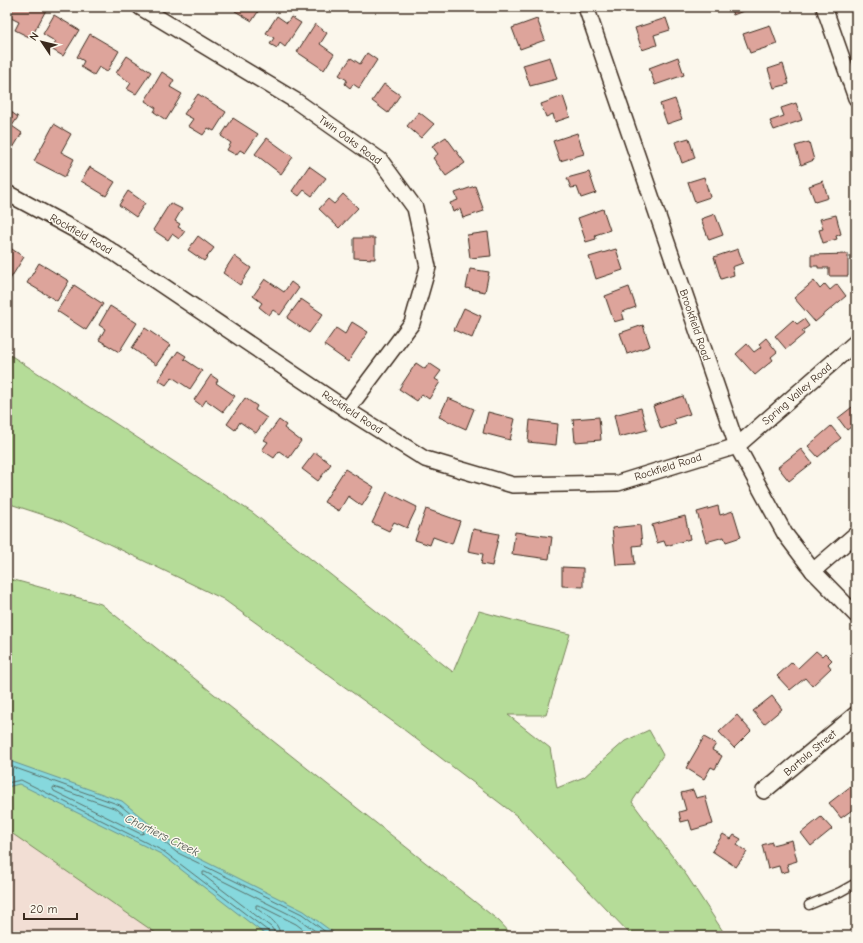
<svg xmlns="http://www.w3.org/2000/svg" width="863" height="943" font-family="'Comic Neue',sans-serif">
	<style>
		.built { fill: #f2ded4 }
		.green { fill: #b5dc98; stroke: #78835b }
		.water { fill: #86d8dd; stroke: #689291 }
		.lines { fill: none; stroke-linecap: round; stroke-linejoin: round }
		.shore { stroke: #59706a; stroke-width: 1 }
		.building { fill: #dda49b; stroke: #3b2a1e }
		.service-casing { stroke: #3b2a1e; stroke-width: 11 }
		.minor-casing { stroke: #3b2a1e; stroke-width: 18 }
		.service { stroke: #fbf7ec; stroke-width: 8 }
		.minor { stroke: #fbf7ec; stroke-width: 15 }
		.labels { text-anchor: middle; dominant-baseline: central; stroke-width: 3; stroke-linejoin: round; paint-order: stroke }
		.street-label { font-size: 11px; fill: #3b2a1e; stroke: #fbf7ec }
		.water-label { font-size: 12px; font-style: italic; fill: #4e564e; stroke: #fbf7ec }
	</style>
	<rect width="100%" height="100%" fill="#fbf7ec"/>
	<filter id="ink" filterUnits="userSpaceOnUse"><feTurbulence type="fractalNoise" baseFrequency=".025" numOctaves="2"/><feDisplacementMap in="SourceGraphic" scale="8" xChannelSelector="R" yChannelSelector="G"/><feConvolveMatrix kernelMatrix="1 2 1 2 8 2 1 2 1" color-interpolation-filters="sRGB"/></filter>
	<g filter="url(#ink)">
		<polygon class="built" points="7,824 174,936 7,936"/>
		<g class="green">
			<polygon points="7,353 253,513 453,672 479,611 523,623 570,634 546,715 508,715 550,748 557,788 584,777 625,741 649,730 663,755 632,802 687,876 726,936 632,936 517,816 403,729 223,599 59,520 7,503"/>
			<polygon points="7,578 101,604 499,921 513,936 160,936 7,830"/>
		</g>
		<polygon class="water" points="7,760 122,801 178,848 304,911 338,936 267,936 161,854 19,784 7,787"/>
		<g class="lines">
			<g class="shore">
				<polyline points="7,765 120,805 176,852 302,914 331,936"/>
				<polyline points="7,783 21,780 163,851 268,931 269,936"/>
				<polygon points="54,787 117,809 143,831 144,833 141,834 54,791 53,789"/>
				<polyline points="274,936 274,931 271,927 203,875 203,872 205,872 299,919 322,936"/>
				<path d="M280 936C280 922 266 916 256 908V905H258L296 924 312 936"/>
			</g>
		</g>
		<g class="building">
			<polygon points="11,7 41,7 46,10 31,38 15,30 19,22 7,16"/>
			<polygon points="237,7 261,7 252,21 235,11"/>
			<polygon points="619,7 639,7 621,14"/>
			<polygon points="730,7 754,7 733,15"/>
			<polygon points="54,15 79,30 63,56 51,49 56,42 43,34"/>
			<polygon points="277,16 287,23 291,17 301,23 285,47 280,43 277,48 270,44 274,38 266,33"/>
			<polygon points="666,18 670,30 654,35 657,45 642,50 635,28"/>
			<polygon points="537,19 545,40 520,49 512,28"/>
			<polygon points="315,24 327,33 320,44 334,54 324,70 297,52"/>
			<polygon points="770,25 777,44 750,53 743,34"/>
			<polygon points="90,34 119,51 107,72 99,67 94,75 81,67 84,61 77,57"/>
			<polygon points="367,53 377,60 359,88 353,84 350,88 345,84 347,80 339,75 351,58 360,64"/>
			<polygon points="127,56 151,72 136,94 127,89 131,83 116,73"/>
			<polygon points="550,57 557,79 530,86 523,65"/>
			<polygon points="678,57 684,75 655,85 649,68"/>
			<polygon points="783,64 789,84 774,88 768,69"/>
			<polygon points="162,72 174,80 170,87 182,94 166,120 154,112 156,108 145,101"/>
			<polygon points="384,84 400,95 388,113 372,101"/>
			<polygon points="198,94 226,112 214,131 208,128 203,135 188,126 193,119 184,114"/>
			<polygon points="563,96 570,117 555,122 553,114 546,117 541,104"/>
			<polygon points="675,99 682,119 667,124 660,104"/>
			<polygon points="796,103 802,120 774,130 770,121 784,116 781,108"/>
			<polygon points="7,109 18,117 12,126 22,133 13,148 7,144"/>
			<polygon points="419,112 434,124 421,138 407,126"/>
			<polygon points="233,118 258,134 245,153 240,150 236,155 227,150 231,143 221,136"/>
			<polygon points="54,124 71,134 61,152 74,159 65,177 34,161"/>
			<polygon points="577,133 584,154 560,161 553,141"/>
			<polygon points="446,137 465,163 446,176 433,158 438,154 432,146"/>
			<polygon points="267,138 293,157 281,174 255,154"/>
			<polygon points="689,138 695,158 682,163 675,142"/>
			<polygon points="809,142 814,160 801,165 795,146"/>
			<polygon points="309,166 326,178 312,196 304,190 299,196 292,191"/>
			<polygon points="90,167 115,182 106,196 81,181"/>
			<polygon points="589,172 596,193 581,198 577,187 571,188 567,178"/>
			<polygon points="704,177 710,197 695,202 688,182"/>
			<polygon points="823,181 828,198 815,202 809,186"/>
			<polygon points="475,186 484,211 463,218 460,209 453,212 450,203 458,200 455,193"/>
			<polygon points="128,191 145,203 136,217 119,205"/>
			<polygon points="343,194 358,208 339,228 319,209 328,199 334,204"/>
			<polygon points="170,203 182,209 175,221 180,224 178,227 185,231 179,239 172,234 168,240 153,230"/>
			<polygon points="603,209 610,230 595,235 596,239 586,242 578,218"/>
			<polygon points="715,214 723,235 709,240 701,219"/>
			<polygon points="836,215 841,234 836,236 837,239 823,243 819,230 823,229 820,219"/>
			<polygon points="488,232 491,256 470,258 467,235"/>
			<polygon points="198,236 214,248 204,261 188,250"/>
			<polygon points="354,238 375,238 375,259 354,258"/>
			<polygon points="7,246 24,257 7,284"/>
			<polygon points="616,249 623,270 596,279 589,257"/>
			<polygon points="738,249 743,263 732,267 734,275 721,279 714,257"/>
			<polygon points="848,254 848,276 829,276 829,268 818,268 818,266 811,266 811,255"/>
			<polygon points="234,256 251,268 240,285 223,273"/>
			<polygon points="39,263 69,281 57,301 27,283"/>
			<polygon points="470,269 489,272 485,292 466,288"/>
			<polygon points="265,279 284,292 291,282 299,288 280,315 273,310 269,315 259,307 262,303 253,296"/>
			<polygon points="814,281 820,289 825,284 830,290 837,284 846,296 815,322 794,298"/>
			<polygon points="74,285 103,304 86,330 57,311"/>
			<polygon points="629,287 636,307 622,312 624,319 614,322 605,296"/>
			<polygon points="301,299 323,314 309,333 287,318"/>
			<polygon points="110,306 137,323 119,352 99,340 105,329 99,325"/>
			<polygon points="464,308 481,316 472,338 454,330"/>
			<polygon points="804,319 809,326 802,331 804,334 786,349 775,336 793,320 797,324"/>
			<polygon points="352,322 368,332 348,362 324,345 336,328 345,334"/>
			<polygon points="643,325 650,346 627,354 620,333"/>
			<polygon points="145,328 170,345 156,365 132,348"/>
			<polygon points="766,338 777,352 771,357 773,360 755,375 736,354 747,344 754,352 761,347 759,344"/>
			<polygon points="178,351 186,356 184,359 202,371 190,389 172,377 166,385 158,380"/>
			<polygon points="416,363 425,369 429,363 441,371 435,379 440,382 429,399 422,394 417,401 399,389"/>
			<polygon points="211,375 218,380 216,383 235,396 223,412 206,400 202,406 194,400"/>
			<polygon points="683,396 690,414 674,419 676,424 661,429 653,406"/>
			<polygon points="245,398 257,406 255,410 267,418 256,433 240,422 235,430 227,424"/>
			<polygon points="448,398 474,409 466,429 439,417"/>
			<polygon points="856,404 856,423 847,430 838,418"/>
			<polygon points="641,408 647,430 619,437 614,415"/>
			<polygon points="488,412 515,419 510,440 483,433"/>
			<polygon points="599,417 601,440 575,442 573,419"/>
			<polygon points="279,420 286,425 284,428 301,441 289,458 279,451 274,458 262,450 268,442 264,440"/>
			<polygon points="530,420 558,424 556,445 528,442"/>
			<polygon points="831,426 841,438 818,457 808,446"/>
			<polygon points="801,449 812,463 789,481 778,467"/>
			<polygon points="315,452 331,464 318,481 302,469"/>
			<polygon points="345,469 374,487 362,506 348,496 339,511 324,502"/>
			<polygon points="387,492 417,507 407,528 394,522 389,531 372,523"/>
			<polygon points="718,506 720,515 733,511 741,537 726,542 724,537 706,542 697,512"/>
			<polygon points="426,509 460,521 452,544 433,537 430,545 415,540"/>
			<polygon points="685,516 690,539 666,546 664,541 657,543 652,525"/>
			<polygon points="640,525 642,545 633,546 635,564 616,565 612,528"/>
			<polygon points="473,529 499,534 492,566 481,564 483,554 468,551"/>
			<polygon points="515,532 552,537 549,559 512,554"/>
			<polygon points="562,567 583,568 583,587 562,586"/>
			<polygon points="816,651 822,656 825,653 832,660 828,664 831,668 812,686 805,678 790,690 777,676 792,662 798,668"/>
			<polygon points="772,696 782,709 764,724 753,711"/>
			<polygon points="737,715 751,731 734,748 719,732"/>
			<polygon points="704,737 716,744 712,750 722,756 715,769 711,767 704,779 686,768"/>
			<polygon points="851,786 856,792 856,813 855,814 852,810 841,818 829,803"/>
			<polygon points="693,790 696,798 705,796 713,824 692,830 689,820 681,822 679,812 686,810 681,793"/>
			<polygon points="821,817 832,829 811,846 801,833"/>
			<polygon points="723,834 731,839 734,835 741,839 737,845 747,852 736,867 712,851"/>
			<polygon points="792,840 797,861 787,864 789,871 781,873 779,866 768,869 762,845 772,842 772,845"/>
		</g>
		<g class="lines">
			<g class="service-casing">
				<polyline id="service" points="809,905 840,892 856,883"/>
			</g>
			<g class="minor-casing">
				<g id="minor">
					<polyline points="140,7 296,101 380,160 415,208 428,267 412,323 347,410"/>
					<polyline points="586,7 737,446 785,534 813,571 856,615"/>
					<polyline points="824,7 856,98"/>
					<polyline points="7,193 101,244 347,410 425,459 513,485 618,483 737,446 856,342"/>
					<polyline points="813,571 856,534"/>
					<polyline points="764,791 856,714"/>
				</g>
			</g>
			<use href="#service" class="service"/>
			<use href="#minor" class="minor"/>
		</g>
	</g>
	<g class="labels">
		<g class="street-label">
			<text transform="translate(350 140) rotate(36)">Twin Oaks Road</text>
			<text transform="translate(81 234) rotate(30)">Rockfield Road</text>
			<text transform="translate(695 325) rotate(71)">Brookfield Road</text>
			<text transform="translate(797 394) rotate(-41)">Spring Valley Road</text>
			<text transform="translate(352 412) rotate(33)">Rockfield Road</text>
			<text transform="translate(668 467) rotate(-17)">Rockfield Road</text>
			<text transform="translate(810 753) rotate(-40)">Bartola Street</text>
		</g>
		<g class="water-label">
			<text transform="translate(162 835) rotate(26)">Chartiers Creek</text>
		</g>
	</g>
	<rect width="863" height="943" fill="none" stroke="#fbf7ec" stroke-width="24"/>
	<rect x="12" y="12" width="839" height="919" fill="none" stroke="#3b2a1e" stroke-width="1.5" filter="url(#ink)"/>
	<g transform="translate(42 42) rotate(305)" stroke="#fbf7ec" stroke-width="3" paint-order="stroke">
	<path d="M0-3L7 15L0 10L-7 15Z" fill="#3b2a1e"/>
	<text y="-6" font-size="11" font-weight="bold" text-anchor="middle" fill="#3b2a1e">N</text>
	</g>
	<path d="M24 913v6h53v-6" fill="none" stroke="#3b2a1e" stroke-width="2"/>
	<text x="30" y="913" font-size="12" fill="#3b2a1e" stroke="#fbf7ec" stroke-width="3" paint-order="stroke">20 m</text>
</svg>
